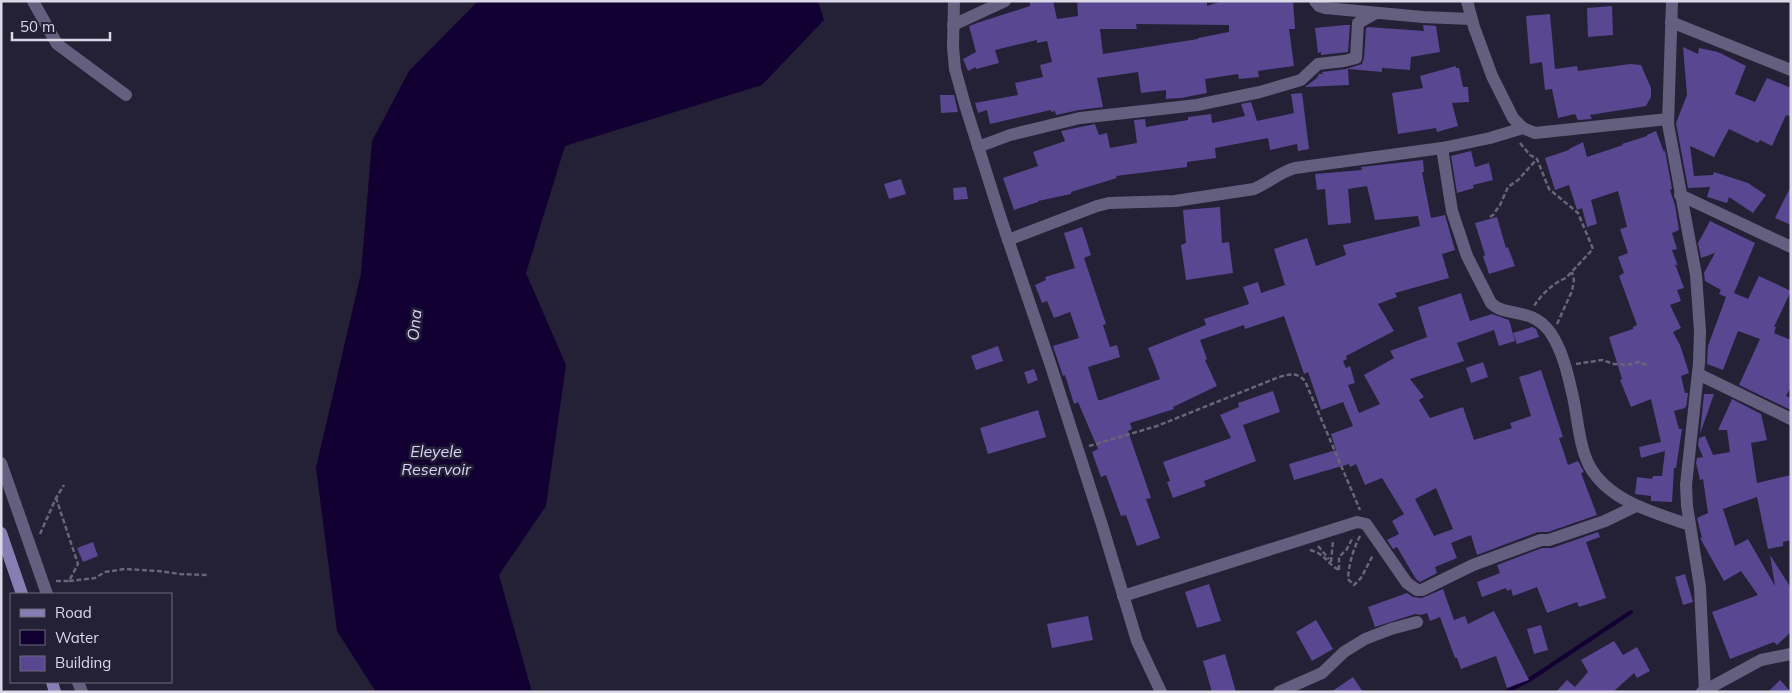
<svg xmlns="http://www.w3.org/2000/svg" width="1792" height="693" font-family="Mulish,sans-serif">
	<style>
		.water { fill: #130033 }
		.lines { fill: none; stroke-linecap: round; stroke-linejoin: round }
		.stream { stroke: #130033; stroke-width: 4 }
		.building { fill: #594791; fill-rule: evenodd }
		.path { stroke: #686578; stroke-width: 2.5; stroke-dasharray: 5 2.5; stroke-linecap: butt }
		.minor { stroke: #645e7f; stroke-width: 12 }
		.secondary { stroke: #887eb4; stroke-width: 12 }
		.labels { text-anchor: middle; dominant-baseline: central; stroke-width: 5; stroke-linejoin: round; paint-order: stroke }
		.water-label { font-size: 16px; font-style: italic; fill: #dad3fe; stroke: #242035 }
	</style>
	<rect width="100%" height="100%" fill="#242035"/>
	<polygon class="water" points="478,1 818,1 824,20 762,85 565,146 526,273 566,365 546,506 499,575 532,692 376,692 337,631 316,468 361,273 372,141 409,71"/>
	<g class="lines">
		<polyline class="stream" points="1506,692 1529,680 1631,612"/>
	</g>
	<g class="building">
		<path d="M1030 1H1053L1057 19 1078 16 1077 1H1207V6L1222 1H1293L1295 29H1289L1294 66 1258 71 1259 77 1239 79 1238 74 1205 79 1207 93 1181 98 1166 99V90L1141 93 1138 72 1097 78 1103 107 1079 110 1056 115 1055 111 1051 112V110L990 124 987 110 978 113 975 103 1018 95 1015 83 1043 77 1040 65 1052 62 1047 41 1037 43V40L995 50 999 63 976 69V67L968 71 963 59 976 52 969 26 980 22 1030 6ZM1136 24 1229 25V32L1198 38V39L1103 54 1100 29H1137Z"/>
		<polygon points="1612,6 1613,35 1588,37 1587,8"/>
		<polygon points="1550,14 1555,69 1577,66 1578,71 1630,64 1641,65 1651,88 1651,97 1646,106 1590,115 1592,119 1578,120 1575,114 1558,118 1552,89 1545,90 1542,62 1530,64 1526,16"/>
		<polygon points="1345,25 1350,25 1348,52 1321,55 1321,52 1318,53 1315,28"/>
		<polygon points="1423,25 1436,26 1440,52 1411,57 1410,70 1382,68 1382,72 1348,69 1349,85 1305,87 1317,78 1319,74 1323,74 1322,72 1346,69 1362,64 1364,58 1366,28 1368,27 1424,31"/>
		<polygon points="1683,47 1698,54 1699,48 1718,52 1746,66 1735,94 1755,102 1767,78 1791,88 1791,117 1786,115 1772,146 1760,140 1758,143 1729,129 1714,157 1690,146 1694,176 1713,175 1714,172 1748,183 1766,195 1753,213 1729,197 1727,203 1707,197 1710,187 1688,188 1676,123 1687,95"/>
		<polygon points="1456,66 1456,68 1459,68 1463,87 1468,87 1469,102 1452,103 1458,126 1437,132 1436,128 1398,134 1392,93 1423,88 1420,76"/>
		<polygon points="1302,93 1309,149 1298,151 1297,144 1270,150 1268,138 1215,148 1216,158 1187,162 1187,167 1116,176 1117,178 1071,192 1071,194 1038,201 1038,202 1014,210 1003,178 1038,166 1033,152 1065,141 1061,131 1095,124 1099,135 1107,133 1110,148 1137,143 1134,120 1145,119 1146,127 1188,120 1188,117 1211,114 1212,123 1245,116 1241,104 1251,102 1257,121 1294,113 1291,94"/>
		<polygon points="940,95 954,95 958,112 941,113"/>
		<polygon points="1656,131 1664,152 1665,150 1672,189 1670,190 1675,205 1679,230 1672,233 1677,249 1672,250 1678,266 1675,264 1684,288 1677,290 1681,301 1670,305 1681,328 1673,332 1680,345 1689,373 1681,376 1685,393 1688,393 1686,408 1685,406 1685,408 1674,411 1679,429 1682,429 1676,468 1674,468 1672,502 1651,501 1651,496 1635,494 1637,477 1652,479 1653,476 1662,476 1665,451 1641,458 1639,447 1661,442 1651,399 1631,407 1620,380 1622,379 1609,337 1633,329 1633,327 1637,325 1619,276 1624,273 1618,257 1628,253 1620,229 1627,227 1618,191 1591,200 1597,224 1587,227 1582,208 1577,210 1569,185 1555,190 1545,158 1569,150 1569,149 1583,142 1587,157 1623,145 1622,144 1647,136 1647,135"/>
		<polygon points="1471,151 1475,167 1489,163 1493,180 1473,185 1474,188 1457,193 1451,156"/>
		<path d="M1423 160 1424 172H1422L1431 218 1445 215 1455 250 1442 254 1449 278 1395 293 1397 297 1378 304 1394 331 1346 356 1347 359 1343 361 1346 368 1350 366 1355 383 1348 385 1359 413 1380 404 1364 375 1394 358 1390 351 1427 337 1418 307 1461 293 1470 321 1492 314 1509 320 1515 341 1499 346 1494 330 1457 343 1464 361 1410 379 1424 397 1419 400 1430 418 1463 407 1474 440 1512 428 1510 423 1531 416 1519 377 1541 370 1563 437 1559 438 1568 465 1578 461 1584 472 1581 473 1597 515 1548 532H1538L1477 555 1471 535 1451 543 1457 558 1435 567 1437 573 1420 582 1416 579 1397 547 1393 549 1387 540 1399 534 1392 521 1404 514 1382 478 1365 485 1356 464 1350 467 1349 464 1294 480 1289 464 1336 450 1331 434 1353 426 1343 402 1321 410 1308 372 1304 374 1284 316 1245 329 1244 325 1200 340 1207 359 1205 360 1217 386 1173 407 1174 409 1130 423 1132 429 1128 431 1151 498 1146 499 1160 538 1137 546 1126 515 1121 516 1106 475 1101 477 1092 452 1098 449 1078 402 1074 404 1065 375 1063 376 1053 346 1079 338 1070 312 1054 318 1047 301 1042 303 1035 285 1046 280 1045 277 1075 268 1064 233 1082 227 1091 255 1084 258 1106 324 1103 325 1110 347 1117 345 1120 357 1088 367 1098 400H1101L1160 379 1148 348 1206 325 1204 319 1249 304 1243 287 1258 282 1261 293 1285 285 1274 249 1307 238 1316 266 1346 255 1343 245 1420 226 1418 216 1375 220 1367 186 1348 189 1351 223 1328 225 1325 189 1317 190 1315 174 1362 170 1361 167ZM1436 488 1453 529 1434 536 1415 499Z"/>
		<polygon points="901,179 906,194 889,199 884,184"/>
		<polygon points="1791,186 1791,225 1775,218"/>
		<polygon points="966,187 968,199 954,200 953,188"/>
		<polygon points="1220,207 1222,243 1229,242 1233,273 1186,280 1181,245 1186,243 1183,210"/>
		<polygon points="1497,217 1506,248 1508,247 1515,266 1489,274 1483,256 1485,255 1475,223"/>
		<polygon points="1710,221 1755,243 1734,293 1748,299 1759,276 1791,291 1774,327 1776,327 1774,333 1791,340 1791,387 1786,396 1791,398 1791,410 1739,385 1760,339 1738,331 1723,370 1707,364 1708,346 1726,297 1719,294 1721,290 1705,281 1704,273 1715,253 1701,258 1698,243"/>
		<polygon points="1532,327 1536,329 1539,337 1517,344 1513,333"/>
		<polygon points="998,346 1003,361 976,370 971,356"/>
		<polygon points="1483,362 1488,377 1471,383 1466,368"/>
		<polygon points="1034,369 1038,380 1028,384 1024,372"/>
		<polygon points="1273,391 1280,412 1243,425 1256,461 1204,481 1206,486 1173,498 1167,482 1170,481 1163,462 1231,438 1220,415 1239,407 1238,403"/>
		<polygon points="1704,394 1714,394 1700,434"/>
		<polygon points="1732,399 1761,414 1767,440 1751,443 1757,483 1791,475 1791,540 1783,542 1783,546 1768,549 1757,497 1723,509 1735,546 1748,539 1775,586 1770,555 1791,588 1791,632 1777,645 1774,642 1730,659 1712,612 1758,595 1741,571 1724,581 1700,538 1702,538 1697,518 1708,513 1703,479 1700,480 1696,463 1697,458 1703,457 1698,445 1699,438 1705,436 1713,455 1730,452 1727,430 1718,430"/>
		<polygon points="1038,410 1046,437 988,454 980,428"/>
		<polygon points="1598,532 1600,537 1586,542 1606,598 1579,607 1577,602 1547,613 1537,587 1513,596 1511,589 1507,591 1506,588 1482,597 1477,582 1500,573 1497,565 1542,548 1552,548"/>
		<polygon points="93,542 98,556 83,562 77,548"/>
		<polygon points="1685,574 1693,602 1683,605 1675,577"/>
		<polygon points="1209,584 1221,621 1197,628 1185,592"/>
		<polygon points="1443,589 1454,620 1465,616 1468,624 1494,611 1529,680 1507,688 1496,656 1461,669 1457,658 1455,658 1440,617 1430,621 1427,613 1421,615 1415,614 1375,627 1368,607 1407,593 1413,597 1422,598"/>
		<polygon points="1088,616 1093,640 1052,648 1047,624"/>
		<polygon points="1316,620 1333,649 1312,661 1296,632"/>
		<polygon points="1541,625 1548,650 1534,654 1527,629"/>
		<polygon points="1614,641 1623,655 1637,647 1650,671 1637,678 1634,673 1613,692 1556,692 1567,680 1575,687 1588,672 1581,660"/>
		<polygon points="1225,654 1236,692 1212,692 1203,661"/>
		<polygon points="1353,677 1363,692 1331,692"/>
		<polygon points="1780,680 1791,692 1768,692"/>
	</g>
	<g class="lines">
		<g class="path">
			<path d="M1520 143 1530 155 1537 159 1549 189 1578 213 1593 249 1566 278C1554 282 1540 296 1534 306"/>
			<polyline points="1490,217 1493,215 1500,205 1508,187 1518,180 1537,159"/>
			<polyline points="1557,324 1572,291 1574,280 1572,272"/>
			<polyline points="1576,364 1602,360 1614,364 1627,365 1639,362 1647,365"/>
			<path d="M1089 446 1157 426 1279 377C1290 374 1297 372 1305 381L1360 510"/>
			<polyline points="40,534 56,498 64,485"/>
			<path d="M1360 536C1353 550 1349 563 1348 579L1354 585 1361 578 1373 555"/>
			<polyline points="1318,546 1329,559"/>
			<path d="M1310 550C1326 554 1327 564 1339 570"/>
			<polyline points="1331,562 1333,541"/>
			<polyline points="1339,570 1339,557 1347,549 1353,537"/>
			<polyline points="56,581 69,581 78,564 56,498"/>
			<polyline points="69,581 95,578 105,572 125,569 158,571 180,574 209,575"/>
		</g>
		<g class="minor">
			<polyline points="33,1 57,44 126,95"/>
			<polyline points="954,1 953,47 955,69 965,105 1001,219 1050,363 1102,525 1137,641 1161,692"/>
			<polyline points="1315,1 1319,6 1325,8 1423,17 1471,19"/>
			<polyline points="1467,1 1474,27 1492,76 1513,118 1523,128 1535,133 1668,119"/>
			<polyline points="1672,1 1668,124 1696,275 1700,331 1699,363 1686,485 1687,506 1700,587 1705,692"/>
			<polyline points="1671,22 1791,70"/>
			<polyline points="953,25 1005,1"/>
			<polyline points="978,147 1010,135 1080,118 1197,105 1260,92 1301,80 1318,64 1344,61 1356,58 1358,23 1376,13"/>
			<path d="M1442 148 1452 211 1467 256 1491 303C1506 318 1531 306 1550 332 1563 351 1568 375 1573 397 1578 419 1579 447 1590 467 1610 502 1656 513 1690 525"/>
			<polyline points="1680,195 1791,247"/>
			<path d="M1008 240 1097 206 1109 203 1175 201 1254 189C1268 183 1280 172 1295 168L1442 148 1490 138 1523 128"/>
			<polyline points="1698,374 1791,419"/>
			<polyline points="1,463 47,594"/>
			<polyline points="1123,596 1357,522 1366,524 1407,583 1417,590 1422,590 1473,565 1541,540 1549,540 1605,521 1636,506"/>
			<polyline points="78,682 82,692"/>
			<polyline points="1279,692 1322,673 1344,652 1365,639 1391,629 1417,622"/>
			<polyline points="1702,692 1761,660 1791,654"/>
		</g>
		<g class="secondary">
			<polyline points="1,533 22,594"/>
			<polyline points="52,682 55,692"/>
		</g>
	</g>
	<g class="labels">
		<g class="water-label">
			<text transform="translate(414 325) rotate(-84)">Ona</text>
			<text x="436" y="451">Eleyele<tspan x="436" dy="18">Reservoir</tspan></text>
		</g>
	</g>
	<rect width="1792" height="693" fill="none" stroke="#dbd9e8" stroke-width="5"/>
	<rect x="10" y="593" width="162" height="90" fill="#242035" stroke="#6d6a7d"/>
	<rect x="20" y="609" width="25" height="8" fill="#887eb4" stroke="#6d6a7d"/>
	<text x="55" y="618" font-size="15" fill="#dbd9e8">Road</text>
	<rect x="20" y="630" width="25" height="15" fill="#130033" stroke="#6d6a7d"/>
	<text x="55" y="643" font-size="15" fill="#dbd9e8">Water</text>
	<rect x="20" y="656" width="25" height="15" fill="#594791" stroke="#6d6a7d"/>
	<text x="55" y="668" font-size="15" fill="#dbd9e8">Building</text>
	<path d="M12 32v8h98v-8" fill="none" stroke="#dbd9e8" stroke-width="2.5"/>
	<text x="20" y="32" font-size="15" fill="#dbd9e8" stroke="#242035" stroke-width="4" paint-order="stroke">50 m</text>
</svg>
